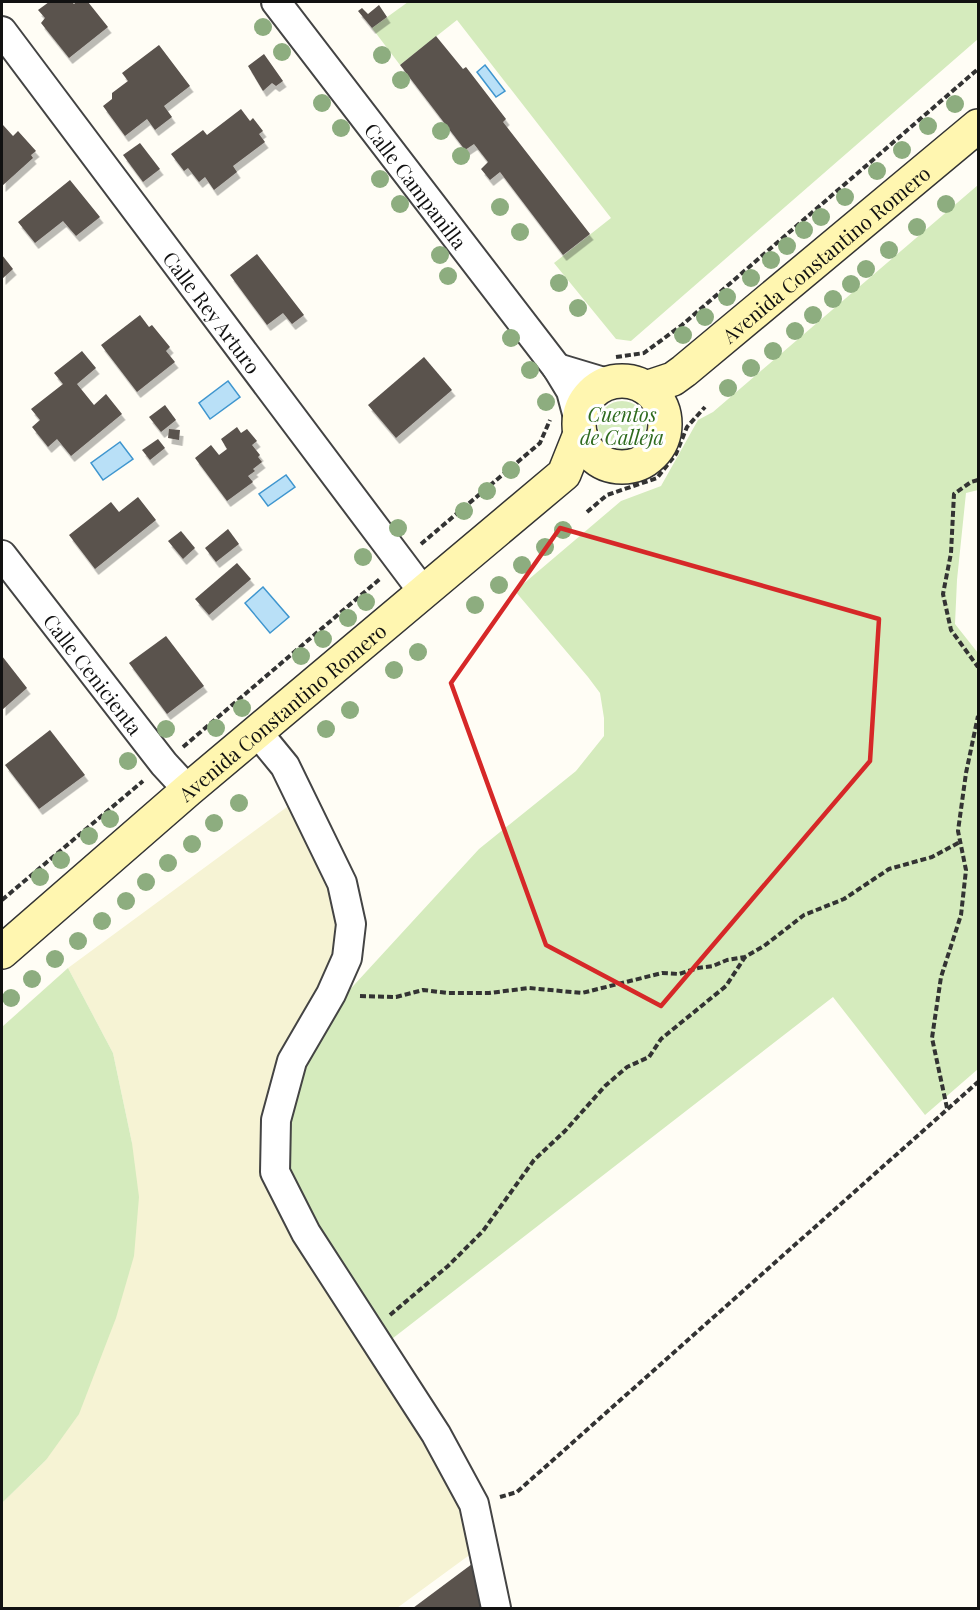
<svg xmlns="http://www.w3.org/2000/svg" width="980" height="1610" font-family="'Playfair Display',serif">
	<style>
		.farmland { fill: #f6f3d4 }
		.green { fill: #d5ebbd }
		.water { fill: #b9e0f7; stroke: #3f96cf; stroke-width: 1.5 }
		.building { fill: #5a524d; filter: url(#shadow) }
		.lines { fill: none; stroke-linecap: round; stroke-linejoin: round }
		.street-casing { stroke: #444; stroke-width: 32 }
		.secondary-casing { stroke: #333; stroke-width: 36 }
		.path { stroke: #333; stroke-width: 4; stroke-dasharray: 6 3; stroke-linecap: butt }
		.street { stroke: #fff; stroke-width: 28 }
		.secondary { stroke: #fff6b0; stroke-width: 33 }
		.tree { fill: #8dad7f }
		.marked { fill: none; stroke: #d62828; stroke-width: 4.5; stroke-linejoin: round }
		.labels { text-anchor: middle; dominant-baseline: central; stroke-width: 6; stroke-linejoin: round; paint-order: stroke }
		.street-label { font-size: 20px; fill: #111; stroke: #fff }
		.park-label { font-size: 20px; font-style: italic; fill: #2f6b1f; stroke: #fff }
	</style>
	<defs>
		<filter id="shadow"><feDropShadow dx="3.5" dy="6" stdDeviation="0" flood-color="#0004"/></filter>
	</defs>
	<rect width="100%" height="100%" fill="#fffdf5"/>
	<polygon class="farmland" points="291,804 341,912 337,949 275,1093 479,1548 397,1608 2,1608 2,1503 46,1460 132,1143 113,1053 68,968"/>
	<g class="green">
		<polygon points="408,2 978,2 978,39 631,341 616,339 554,263 611,218 457,20 400,65 372,28"/>
		<polygon points="978,185 978,490 966,493 957,580 955,624 978,653 978,1069 925,1115 833,997 388,1342 302,1213 286,1172 293,1084 332,1009 479,849 576,771 604,736 604,718 600,693 588,677 515,591 621,501 661,486 698,420 713,412"/>
		<circle cx="622" cy="425" r="24"/>
		<polygon points="68,968 113,1053 132,1143 139,1197 134,1256 116,1318 79,1414 46,1460 2,1503 2,1027"/>
	</g>
	<g class="water">
		<polygon points="485,65 505,91 496,97 477,72"/>
		<polygon points="228,381 240,397 210,419 199,403"/>
		<polygon points="120,442 133,459 103,480 91,463"/>
		<polygon points="286,475 295,487 268,506 259,494"/>
		<polygon points="263,587 289,617 270,633 245,603"/>
	</g>
	<g class="building">
		<polygon points="49,2 72,2 74,4 76,2 88,2 108,27 69,58 41,23 45,18 38,10"/>
		<polygon points="379,5 387,17 372,28 358,11 362,8 368,14"/>
		<polygon points="436,36 463,69 466,67 506,119 503,122 590,234 563,255 500,172 490,180 481,169 488,162 474,144 465,150 400,65"/>
		<polygon points="159,45 190,86 164,106 172,117 155,130 147,119 125,136 103,106 112,99 112,93 128,81 122,73"/>
		<polygon points="264,54 283,81 276,86 272,83 263,91 248,66"/>
		<polygon points="241,109 250,121 253,118 263,131 259,134 265,142 233,166 237,172 214,190 205,177 199,182 188,168 184,171 171,154 203,130 207,135"/>
		<polygon points="3,125 13,136 18,131 36,151 31,155 33,158 2,186"/>
		<polygon points="140,143 160,169 143,182 123,155"/>
		<polygon points="70,180 100,217 76,236 63,221 35,243 18,222"/>
		<polygon points="257,254 304,315 292,324 283,313 267,325 230,275"/>
		<polygon points="2,255 13,269 2,279"/>
		<polygon points="140,315 149,327 152,325 170,347 166,351 175,362 137,392 101,345"/>
		<polygon points="82,351 96,368 77,384 94,405 106,394 122,414 71,456 57,439 48,447 32,427 40,420 31,409 63,384 54,373"/>
		<polygon points="424,357 452,390 396,438 368,405"/>
		<polygon points="165,405 176,420 161,432 149,417"/>
		<polygon points="237,427 241,433 247,429 257,441 252,445 260,455 258,457 262,462 253,469 255,471 248,476 253,482 227,501 195,458 211,445 219,455 227,449 221,439"/>
		<polygon points="169,429 180,430 179,440 168,438"/>
		<polygon points="158,439 165,448 150,460 142,450"/>
		<polygon points="138,497 156,520 95,569 69,535 111,502 119,512"/>
		<polygon points="228,529 239,544 216,562 205,548"/>
		<polygon points="181,531 195,548 183,559 168,541"/>
		<polygon points="237,563 251,579 209,615 195,599"/>
		<polygon points="166,636 204,686 167,714 129,663"/>
		<polygon points="2,656 27,688 2,710"/>
		<polygon points="50,730 85,775 39,809 5,765"/>
		<polygon points="472,1564 483,1608 413,1608"/>
	</g>
	<g class="lines">
		<g class="street-casing">
			<g id="street">
				<path id="s1" d="M276 2 557 368 571 391 579 421"/>
				<path id="s2" d="M2 31 424 593"/>
				<polyline points="557,368 607,383"/>
				<path id="s3" d="M2 555 164 764 188 790"/>
				<polyline points="258,733 285,766 342,883 351,924 347,958 331,994 292,1061 276,1120 275,1172 306,1233 436,1434 474,1504 496,1608"/>
			</g>
		</g>
		<g class="secondary-casing">
			<g id="secondary">
				<circle cx="622" cy="424" r="43"/>
				<path id="s4" d="M646 388 673 379 684 371 978 126"/>
				<path id="s5" d="M2 952 188 790 558 479 564 474 580 434"/>
			</g>
		</g>
		<g class="path">
			<polyline points="616,357 644,353 682,325 978,69"/>
			<polyline points="978,480 971,482 954,494 951,553 943,594 951,630 978,667"/>
			<polyline points="587,512 607,495 657,478 676,454 687,427 705,407"/>
			<polyline points="421,544 540,443 550,420"/>
			<polyline points="183,747 381,578"/>
			<polyline points="2,900 143,781"/>
			<polyline points="360,996 396,997 423,990 448,993 489,993 529,988 582,993 662,973 679,974 698,968 713,966 727,960 745,957 764,946 804,915 844,899 889,869 932,857 960,842"/>
			<polyline points="947,1108 932,1038 941,977 961,915 966,870 958,831 966,773 978,716"/>
			<polyline points="390,1315 448,1266 483,1231 534,1160 565,1131 605,1086 627,1067 649,1057 661,1039 726,986 745,957"/>
			<polyline points="500,1497 517,1492 978,1082"/>
		</g>
		<use href="#street" class="street"/>
		<use href="#secondary" class="secondary"/>
	</g>
	<g class="tree">
		<circle cx="263" cy="27" r="9"/>
		<circle cx="282" cy="52" r="9"/>
		<circle cx="382" cy="55" r="9"/>
		<circle cx="401" cy="80" r="9"/>
		<circle cx="322" cy="103" r="9"/>
		<circle cx="955" cy="104" r="9"/>
		<circle cx="928" cy="126" r="9"/>
		<circle cx="341" cy="128" r="9"/>
		<circle cx="441" cy="131" r="9"/>
		<circle cx="902" cy="150" r="9"/>
		<circle cx="461" cy="156" r="9"/>
		<circle cx="877" cy="171" r="9"/>
		<circle cx="380" cy="179" r="9"/>
		<circle cx="845" cy="197" r="9"/>
		<circle cx="400" cy="204" r="9"/>
		<circle cx="946" cy="204" r="9"/>
		<circle cx="500" cy="207" r="9"/>
		<circle cx="821" cy="217" r="9"/>
		<circle cx="917" cy="227" r="9"/>
		<circle cx="804" cy="230" r="9"/>
		<circle cx="520" cy="232" r="9"/>
		<circle cx="787" cy="246" r="9"/>
		<circle cx="889" cy="250" r="9"/>
		<circle cx="440" cy="255" r="9"/>
		<circle cx="771" cy="260" r="9"/>
		<circle cx="866" cy="269" r="9"/>
		<circle cx="448" cy="276" r="9"/>
		<circle cx="751" cy="278" r="9"/>
		<circle cx="559" cy="283" r="9"/>
		<circle cx="851" cy="284" r="9"/>
		<circle cx="727" cy="297" r="9"/>
		<circle cx="833" cy="299" r="9"/>
		<circle cx="578" cy="308" r="9"/>
		<circle cx="813" cy="315" r="9"/>
		<circle cx="705" cy="317" r="9"/>
		<circle cx="795" cy="331" r="9"/>
		<circle cx="683" cy="335" r="9"/>
		<circle cx="511" cy="338" r="9"/>
		<circle cx="773" cy="351" r="9"/>
		<circle cx="751" cy="368" r="9"/>
		<circle cx="530" cy="370" r="9"/>
		<circle cx="728" cy="388" r="9"/>
		<circle cx="546" cy="402" r="9"/>
		<circle cx="511" cy="470" r="9"/>
		<circle cx="487" cy="491" r="9"/>
		<circle cx="464" cy="511" r="9"/>
		<circle cx="398" cy="528" r="9"/>
		<circle cx="563" cy="530" r="9"/>
		<circle cx="545" cy="547" r="9"/>
		<circle cx="363" cy="557" r="9"/>
		<circle cx="522" cy="565" r="9"/>
		<circle cx="499" cy="585" r="9"/>
		<circle cx="366" cy="602" r="9"/>
		<circle cx="475" cy="605" r="9"/>
		<circle cx="348" cy="618" r="9"/>
		<circle cx="323" cy="639" r="9"/>
		<circle cx="418" cy="652" r="9"/>
		<circle cx="301" cy="656" r="9"/>
		<circle cx="394" cy="670" r="9"/>
		<circle cx="242" cy="708" r="9"/>
		<circle cx="350" cy="710" r="9"/>
		<circle cx="216" cy="728" r="9"/>
		<circle cx="166" cy="729" r="9"/>
		<circle cx="326" cy="729" r="9"/>
		<circle cx="128" cy="761" r="9"/>
		<circle cx="239" cy="803" r="9"/>
		<circle cx="110" cy="819" r="9"/>
		<circle cx="214" cy="823" r="9"/>
		<circle cx="89" cy="836" r="9"/>
		<circle cx="192" cy="844" r="9"/>
		<circle cx="61" cy="860" r="9"/>
		<circle cx="168" cy="863" r="9"/>
		<circle cx="40" cy="877" r="9"/>
		<circle cx="146" cy="882" r="9"/>
		<circle cx="126" cy="901" r="9"/>
		<circle cx="102" cy="921" r="9"/>
		<circle cx="78" cy="941" r="9"/>
		<circle cx="55" cy="959" r="9"/>
		<circle cx="32" cy="979" r="9"/>
		<circle cx="11" cy="998" r="9"/>
	</g>
	<path class="marked" d="M560 528 879 619 870 761 661 1006 546 945 451 683Z"/>
	<g class="labels">
		<g class="street-label">
			<text stroke="none"><textPath href="#s1" startOffset="231">Calle Campanilla</textPath></text>
			<text stroke="none"><textPath href="#s4" startOffset="226">Avenida Constantino Romero</textPath></text>
			<text stroke="none"><textPath href="#s2" startOffset="351">Calle Rey Arturo</textPath></text>
			<text stroke="none"><textPath href="#s3" startOffset="150">Calle Cenicienta</textPath></text>
			<text stroke="none"><textPath href="#s5" startOffset="369">Avenida Constantino Romero</textPath></text>
		</g>
		<g class="park-label">
			<text x="622" y="413">Cuentos<tspan x="622" dy="23">de Calleja</tspan></text>
		</g>
	</g>
	<rect width="980" height="1610" fill="none" stroke="#111111" stroke-width="6"/>
</svg>
